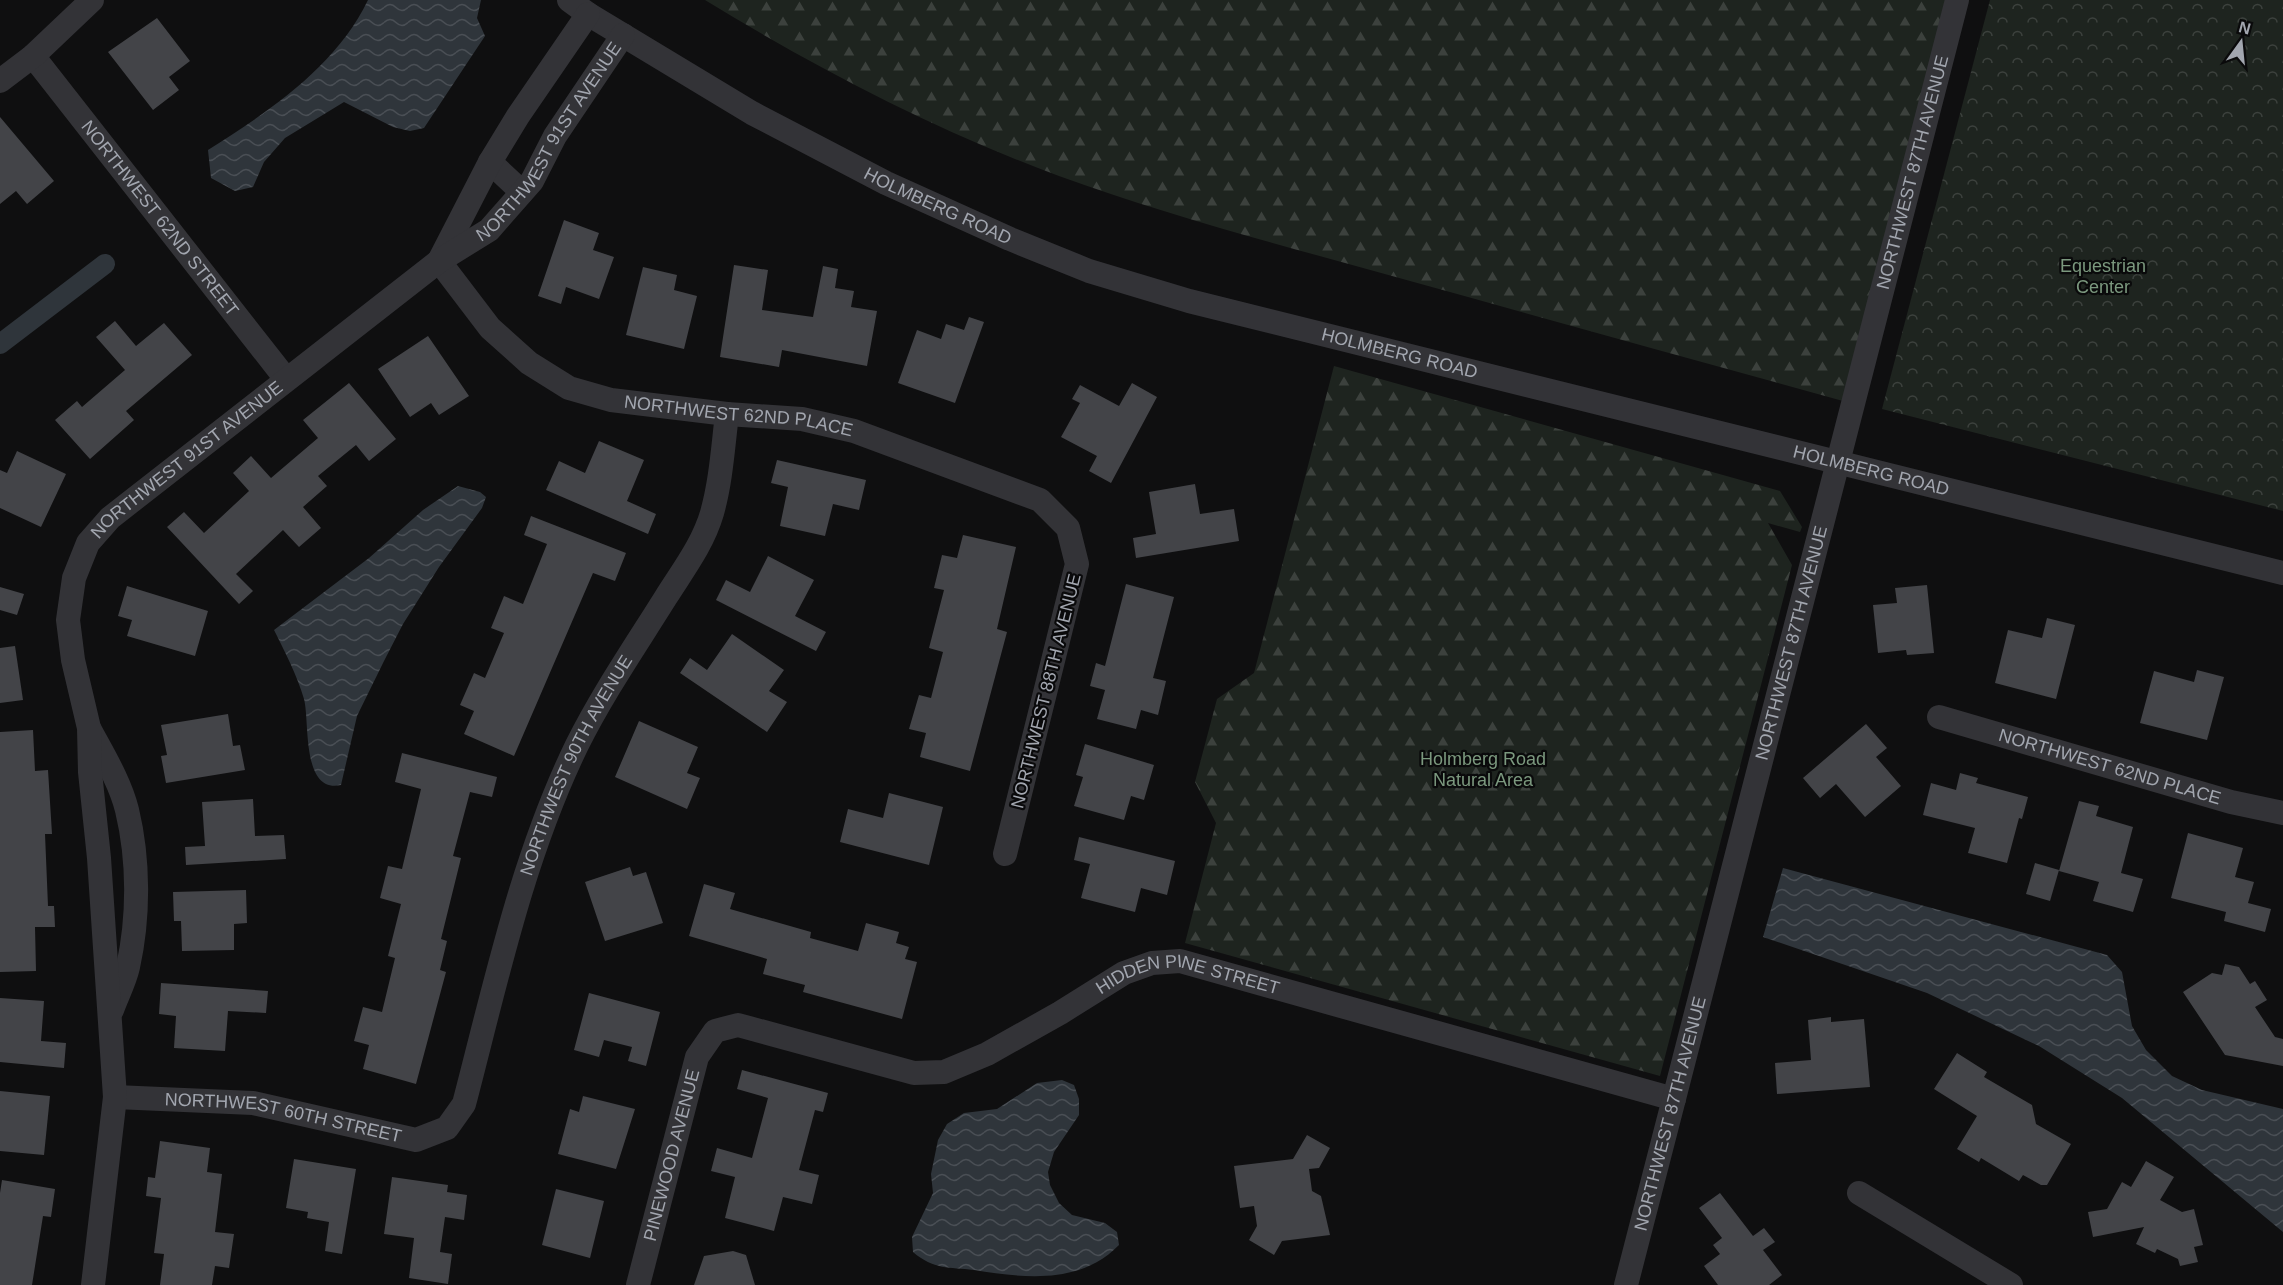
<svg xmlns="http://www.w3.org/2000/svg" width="2283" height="1285" font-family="Arial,sans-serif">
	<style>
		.forest { fill: url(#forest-firs) }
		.park { fill: url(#park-crowns) }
		.water { fill: url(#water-waves) }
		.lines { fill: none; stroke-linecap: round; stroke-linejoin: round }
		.canal { stroke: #2f353b; stroke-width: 20 }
		.building { fill: #434448 }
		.minor { stroke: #333337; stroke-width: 24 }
		.labels { text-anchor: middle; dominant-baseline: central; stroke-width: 4.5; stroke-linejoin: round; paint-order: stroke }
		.street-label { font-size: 18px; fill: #a2a6af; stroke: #0a0a0b }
		.park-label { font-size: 18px; fill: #7b987e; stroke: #0a0a0b }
	</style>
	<defs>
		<pattern id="forest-firs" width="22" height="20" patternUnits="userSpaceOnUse" patternTransform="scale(1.5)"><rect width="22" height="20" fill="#1e241f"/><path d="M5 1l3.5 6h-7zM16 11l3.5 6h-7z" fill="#3c413d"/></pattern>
		<pattern id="park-crowns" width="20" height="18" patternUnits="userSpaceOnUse" patternTransform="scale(1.5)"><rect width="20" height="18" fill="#1e241f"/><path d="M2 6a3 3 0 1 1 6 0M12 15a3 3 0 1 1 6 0" fill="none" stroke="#3c413d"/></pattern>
		<pattern id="water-waves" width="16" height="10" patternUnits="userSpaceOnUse" patternTransform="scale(1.5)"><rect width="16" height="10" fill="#2f353b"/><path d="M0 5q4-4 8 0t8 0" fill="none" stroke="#4a4f55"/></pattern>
	</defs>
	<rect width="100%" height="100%" fill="#0f0f10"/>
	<g class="forest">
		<path d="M705 0H1946L1843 401C1702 362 1561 323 1421 284 1300 250 1177 219 1059 176 935 130 818 69 705 0Z"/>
		<polygon points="1334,366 1780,491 1802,527 1800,532 1768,523 1792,565 1660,1076 1185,943 1216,823 1195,782 1217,699 1254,673"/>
	</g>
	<polygon class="park" points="1990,0 2283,0 2283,511 1882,409"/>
	<g class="water">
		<path d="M368 0H481L477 18 485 36 424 128 410 131 393 127 344 102 285 138 264 162 253 187 235 191 211 178 208 150C268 112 336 67 368 0Z"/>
		<path d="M458 486 480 492 486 497 482 508 439 567 403 624 384 661 357 716 341 785C301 794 310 721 304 699 297 675 285 652 274 630L369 558 423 510Z"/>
		<polygon points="1783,868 2107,955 2122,972 2132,1026 2146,1050 2172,1076 2202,1090 2283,1109 2283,1232 2122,1098 2039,1046 1927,993 1763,937"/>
		<path d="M1062 1080 1074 1085 1079 1099V1115L1054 1152 1048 1172 1050 1185 1059 1203 1072 1215 1105 1223 1117 1232 1119 1245C1080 1285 1024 1278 974 1270 949 1267 934 1270 913 1252L912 1237 933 1193 931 1174 938 1140 947 1124 964 1113 997 1109 1037 1083Z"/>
	</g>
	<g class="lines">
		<polyline class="canal" points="0,344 105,264"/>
	</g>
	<g class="building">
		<polygon points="157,18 190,61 169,77 179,90 153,110 108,52"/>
		<polygon points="0,117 54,181 27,204 16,191 0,204"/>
		<polygon points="564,220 599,233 593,250 614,257 599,299 566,287 561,304 538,296"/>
		<polygon points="734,265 768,270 762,310 813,317 823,266 838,269 835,288 854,291 851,307 877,311 867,366 782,350 779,367 720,357"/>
		<polygon points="643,267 677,275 674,290 697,296 684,349 626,335"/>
		<polygon points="969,317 984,322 955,403 898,383 917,330 941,339 946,324 964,330"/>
		<polygon points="115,321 136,346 164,323 192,355 126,411 134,420 90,459 55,420 77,401 82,407 125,370 96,337"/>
		<polygon points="428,336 469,396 439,415 431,403 410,417 378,369"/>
		<polygon points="349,383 396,439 369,461 356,445 318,476 327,486 303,507 321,528 299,547 283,530 236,574 253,591 239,604 167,527 184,512 204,533 249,491 233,473 251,456 271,478 318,438 303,420"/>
		<polygon points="1132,383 1157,397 1111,483 1089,471 1097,456 1061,437 1080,403 1072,399 1080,385 1119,406"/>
		<polygon points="599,441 644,460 627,501 656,514 648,534 546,490 559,461 585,473"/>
		<polygon points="17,451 66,474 41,527 0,508 0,470 7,473"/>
		<polygon points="777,460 866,480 859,510 833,504 825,536 780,526 788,487 771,483"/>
		<polygon points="1195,484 1200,514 1234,509 1239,541 1136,558 1133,538 1156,534 1149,492"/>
		<polygon points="531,516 626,553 615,581 593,573 514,756 464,734 474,711 460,705 474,673 485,678 504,633 491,628 504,596 523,604 547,544 524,535"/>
		<polygon points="963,535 1016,547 997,629 1007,632 970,771 920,757 926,733 909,729 919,695 931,698 943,652 929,648 944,590 934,588 942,555 957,558"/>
		<polygon points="768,556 814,580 795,616 826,632 816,651 716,600 726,580 750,592"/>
		<polygon points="1126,584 1174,597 1153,678 1166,681 1158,715 1141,710 1136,729 1097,719 1105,690 1090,686 1096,663 1105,666"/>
		<polygon points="1927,585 1934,653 1907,655 1906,650 1878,653 1873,605 1897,603 1895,588"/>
		<polygon points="127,586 208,611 195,656 127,636 132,620 118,616"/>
		<polygon points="0,587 24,594 17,615 0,610"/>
		<polygon points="2047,618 2075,625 2056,699 1995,683 2008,630 2042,638"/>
		<polygon points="732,634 784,670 769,691 787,702 767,732 680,673 690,658 707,670"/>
		<polygon points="15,646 23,700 0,703 0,648"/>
		<polygon points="2197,670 2224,677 2207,740 2140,723 2154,671 2194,682"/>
		<polygon points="228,714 233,746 240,745 245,770 166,783 161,756 167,755 161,725"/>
		<polygon points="639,721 698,747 687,773 700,778 687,809 615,777"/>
		<polygon points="1866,724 1887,748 1876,757 1901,786 1865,817 1836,784 1820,798 1803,778"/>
		<polygon points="33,730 35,771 48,770 52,834 45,834 48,906 54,906 55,927 35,927 36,971 0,972 0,732"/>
		<polygon points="1085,744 1154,765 1144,800 1131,796 1124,820 1074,806 1083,777 1076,775"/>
		<polygon points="402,753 497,777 492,797 470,792 453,856 461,858 441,939 447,941 440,970 446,972 416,1084 363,1069 369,1045 354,1041 363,1007 382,1012 395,958 388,956 401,904 380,898 388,866 402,869 421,789 395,782"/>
		<polygon points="1960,773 1978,778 1976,783 2028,797 2022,819 2019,818 2007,863 1968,853 1975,828 1923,815 1931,783 1956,790"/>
		<polygon points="889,793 943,807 929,865 840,842 848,809 883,818"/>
		<polygon points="253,799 255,836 284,835 286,859 186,865 185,847 205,846 202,802"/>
		<polygon points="2079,801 2099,806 2096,816 2133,827 2121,873 2143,879 2133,912 2093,901 2099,882 2059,871"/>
		<polygon points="2188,833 2243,848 2235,877 2254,882 2248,903 2271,909 2265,932 2224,921 2226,912 2171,898"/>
		<polygon points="1079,837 1175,861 1167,895 1141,888 1135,912 1081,898 1090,864 1074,860"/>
		<polygon points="2035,863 2059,870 2050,901 2026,894"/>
		<polygon points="630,867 633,876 646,872 663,923 605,941 585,882"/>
		<polygon points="704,884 735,893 730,909 811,932 810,938 858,951 866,923 899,932 896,943 909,947 905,959 917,962 902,1019 803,992 805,985 763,974 767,959 689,936"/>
		<polygon points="246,890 247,923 234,924 234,950 182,951 181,921 174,921 173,892"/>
		<polygon points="2225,964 2239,967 2250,984 2255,981 2267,1000 2255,1007 2275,1037 2283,1039 2283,1066 2225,1055 2183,992 2212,973 2222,975"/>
		<polygon points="161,983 268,991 266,1013 228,1011 225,1051 174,1048 176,1016 159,1014"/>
		<polygon points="589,993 660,1012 646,1066 628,1061 632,1047 604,1040 599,1057 574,1050"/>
		<polygon points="0,998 44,1001 41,1041 66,1043 64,1068 0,1062"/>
		<polygon points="1831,1017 1831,1022 1864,1019 1870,1087 1777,1094 1775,1063 1811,1060 1808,1020"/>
		<polygon points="1957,1053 1987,1072 1984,1077 2032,1105 2036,1124 2071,1144 2047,1185 2041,1185 2023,1175 2019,1181 1981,1158 1979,1162 1957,1149 1977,1116 1934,1089"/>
		<polygon points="742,1070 828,1093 823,1112 815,1110 799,1170 819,1175 812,1204 783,1197 774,1231 725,1218 735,1177 711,1171 717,1148 752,1158 768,1098 737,1089"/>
		<polygon points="0,1091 50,1096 44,1155 0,1151"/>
		<polygon points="583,1096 635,1109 616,1169 558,1154 570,1109 579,1112"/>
		<polygon points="1307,1135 1330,1148 1319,1168 1309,1169 1312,1191 1321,1196 1330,1235 1282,1241 1274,1255 1249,1240 1257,1226 1254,1206 1240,1208 1234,1166 1293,1159"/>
		<polygon points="160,1141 210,1148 207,1172 222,1174 215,1232 234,1234 229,1268 215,1266 212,1285 160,1285 164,1254 154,1253 161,1198 146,1196 148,1177 155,1178"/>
		<polygon points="294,1159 356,1169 342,1254 325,1251 329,1222 307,1218 308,1212 286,1208"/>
		<polygon points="2146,1161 2174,1177 2160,1200 2182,1212 2194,1209 2203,1245 2194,1247 2198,1262 2180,1266 2178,1259 2157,1249 2155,1253 2136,1244 2144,1227 2093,1237 2088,1212 2107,1209 2122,1182 2131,1187"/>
		<polygon points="392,1177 448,1185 447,1192 467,1195 464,1220 445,1217 440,1252 452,1254 448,1284 409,1278 414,1238 384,1234"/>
		<polygon points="2,1180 55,1189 51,1217 43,1216 32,1285 0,1285 0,1193"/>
		<polygon points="556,1189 604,1201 590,1258 542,1245"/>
		<polygon points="1720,1193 1753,1236 1764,1228 1775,1242 1763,1250 1782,1275 1769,1285 1718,1285 1704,1266 1720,1254 1713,1245 1722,1238 1699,1208"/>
		<polygon points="733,1251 746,1255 755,1285 694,1285 704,1256"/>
	</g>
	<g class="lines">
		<g class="minor">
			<path id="s1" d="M569 0 588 14 752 113 886 183 1010 239 1089 271 1189 301 2283 573"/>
			<path id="s2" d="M33 56 286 379"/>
			<polyline points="0,81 33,56 92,0"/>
			<polyline points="490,162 522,192"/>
			<path id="s3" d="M439 261 490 328 529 363 569 388 611 400 727 414 802 419 854 431 1040 500 1068 528 1077 564 1005 854"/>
			<polyline points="439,261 490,162 518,116 588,14"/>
			<path id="s4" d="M1939 717 2231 802 2283 813"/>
			<path d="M90 730C104 756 120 782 127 810 139 860 139 917 128 967 125 981 117 996 112 1010"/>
			<path id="s5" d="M115 1097 253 1103 416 1140 447 1128 464 1104C496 982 522 858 577 745 603 693 636 645 666 597 683 570 703 544 712 513 721 481 723 447 727 414"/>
			<polyline points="1859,1193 2011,1285"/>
			<path id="s6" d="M93 1285 115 1097 99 858 90 772 89 728 73 660 68 620 74 578 88 543 110 518 439 261 489 230 532 181 555 136 623 35"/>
			<path id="s7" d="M638 1285 697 1057 715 1031 738 1025 914 1073 944 1072 987 1054 1060 1013 1124 973 1152 963 1180 961 1674 1099"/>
			<path id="s8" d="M1626 1285 1957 0"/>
		</g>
	</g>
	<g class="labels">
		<g class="street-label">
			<text stroke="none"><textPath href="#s6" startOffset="1366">NORTHWEST 91ST AVENUE</textPath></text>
			<text stroke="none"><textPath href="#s8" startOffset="1149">NORTHWEST 87TH AVENUE</textPath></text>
			<text stroke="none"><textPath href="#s1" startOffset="423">HOLMBERG ROAD</textPath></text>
			<text stroke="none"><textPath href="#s2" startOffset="206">NORTHWEST 62ND STREET</textPath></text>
			<text stroke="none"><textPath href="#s1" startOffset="909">HOLMBERG ROAD</textPath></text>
			<text stroke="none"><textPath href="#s3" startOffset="356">NORTHWEST 62ND PLACE</textPath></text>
			<text stroke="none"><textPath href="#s6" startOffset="879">NORTHWEST 91ST AVENUE</textPath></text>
			<text stroke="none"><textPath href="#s1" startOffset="1395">HOLMBERG ROAD</textPath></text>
			<text stroke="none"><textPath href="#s8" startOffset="663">NORTHWEST 87TH AVENUE</textPath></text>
			<text transform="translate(1046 691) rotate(-76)">NORTHWEST 88TH AVENUE</text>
			<text stroke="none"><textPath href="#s5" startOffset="726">NORTHWEST 90TH AVENUE</textPath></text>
			<text stroke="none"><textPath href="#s4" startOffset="178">NORTHWEST 62ND PLACE</textPath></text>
			<text stroke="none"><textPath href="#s7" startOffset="774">HIDDEN PINE STREET</textPath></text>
			<text stroke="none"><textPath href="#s8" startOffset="177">NORTHWEST 87TH AVENUE</textPath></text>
			<text stroke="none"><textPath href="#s5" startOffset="170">NORTHWEST 60TH STREET</textPath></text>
			<text stroke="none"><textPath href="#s7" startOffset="134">PINEWOOD AVENUE</textPath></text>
		</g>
		<g class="park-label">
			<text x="2103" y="266">Equestrian<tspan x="2103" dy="21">Center</tspan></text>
			<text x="1483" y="759">Holmberg Road<tspan x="1483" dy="21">Natural Area</tspan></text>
		</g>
	</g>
	<g transform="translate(2241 42) rotate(15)" stroke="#0a0a0b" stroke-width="4.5" paint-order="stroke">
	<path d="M0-4.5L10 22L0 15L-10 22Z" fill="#a2a6af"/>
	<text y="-9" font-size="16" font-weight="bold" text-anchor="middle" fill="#a2a6af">N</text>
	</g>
</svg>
